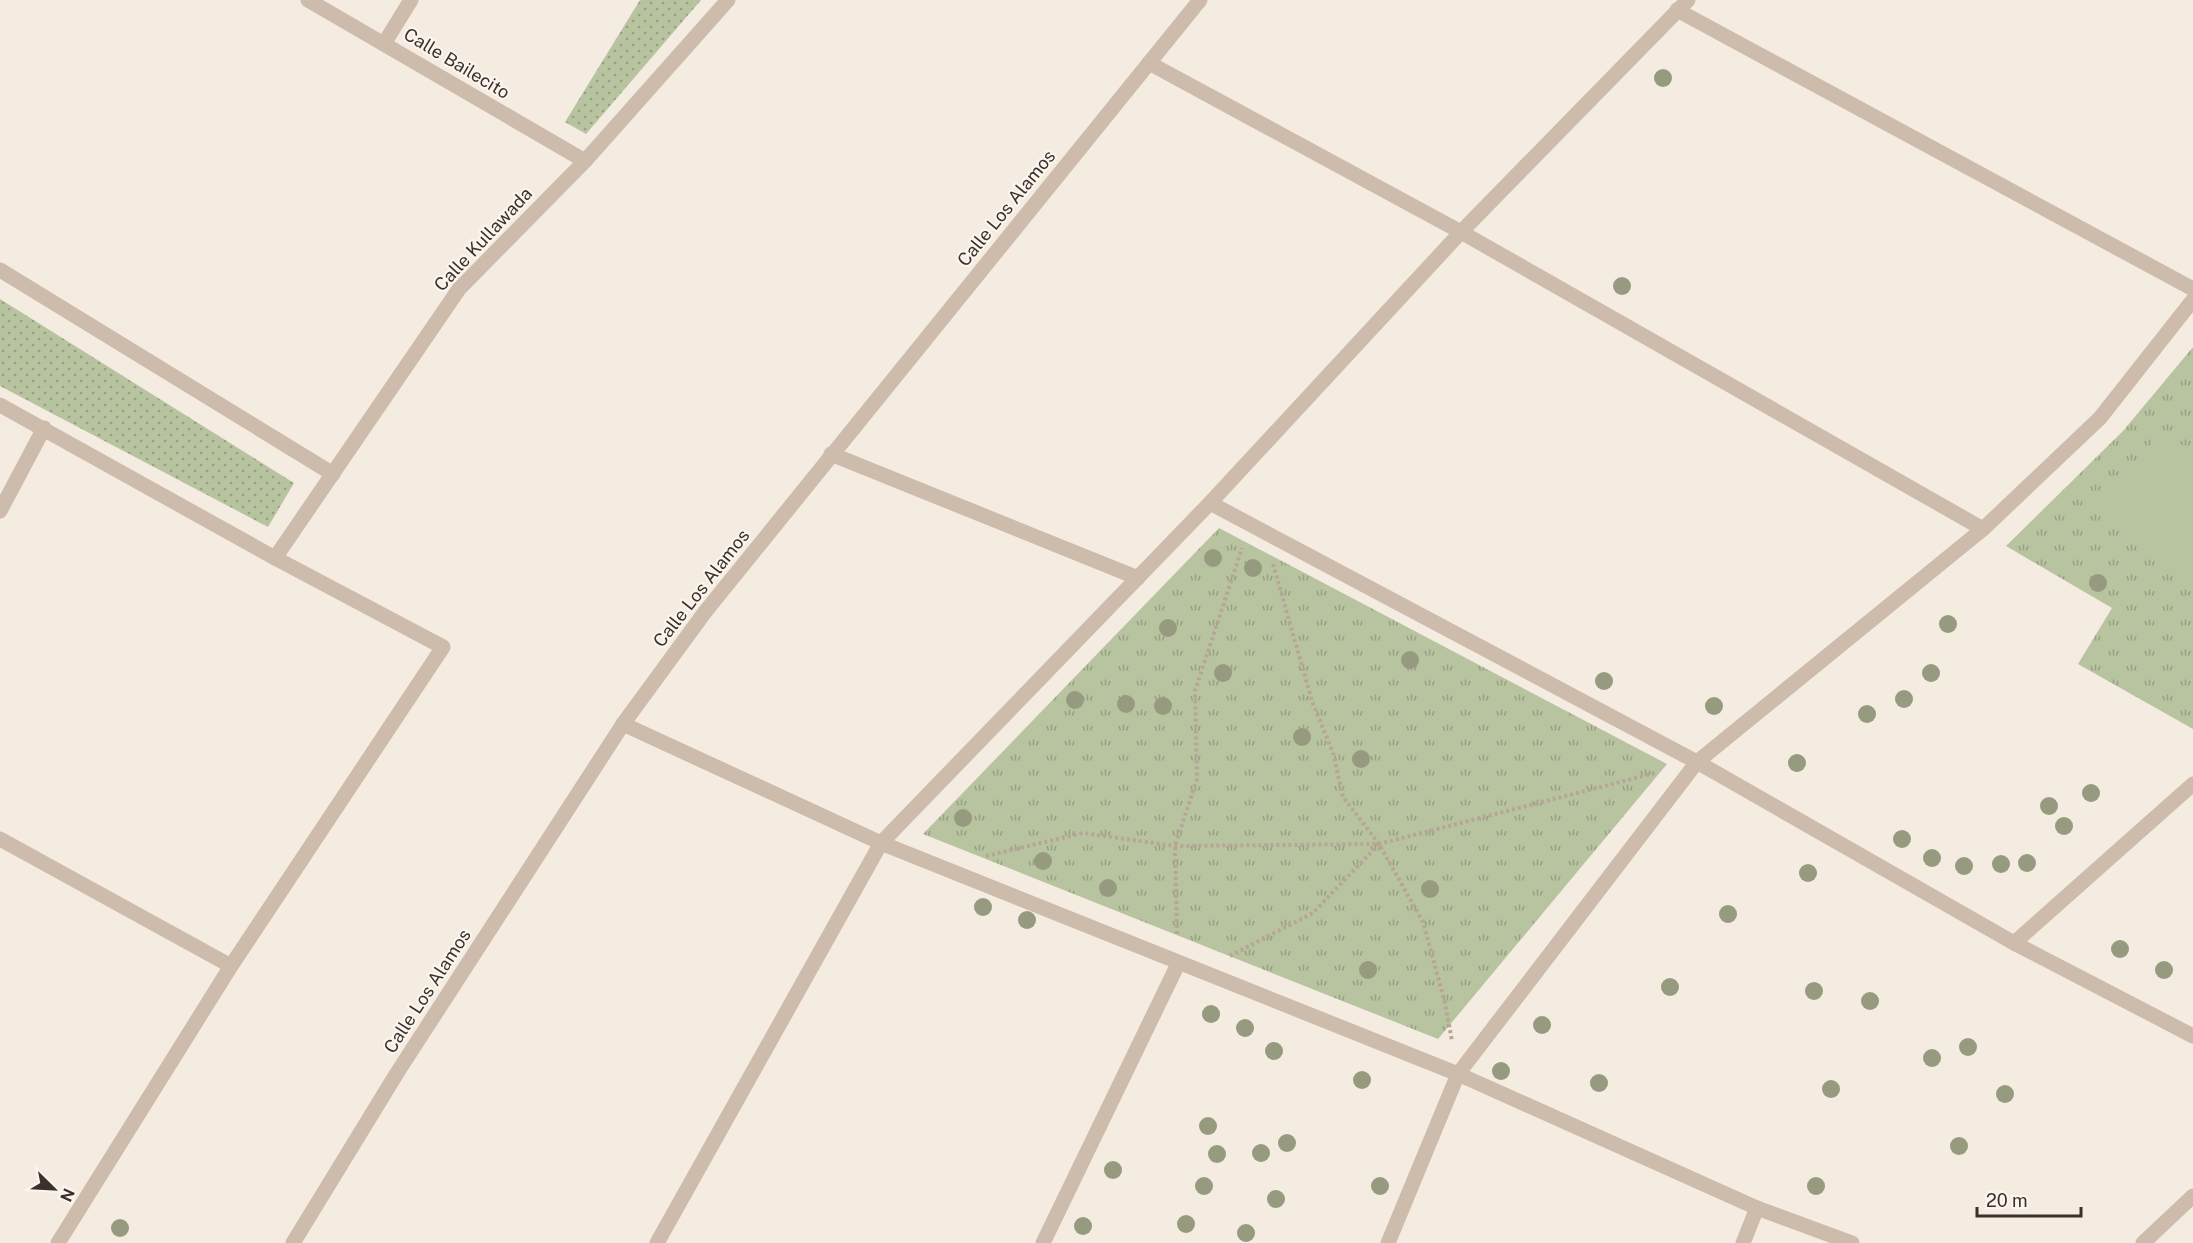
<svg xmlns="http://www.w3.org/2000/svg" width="2193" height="1243" font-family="'Public Sans',sans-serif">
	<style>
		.grass { fill: url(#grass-dots) }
		.park { fill: url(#park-tufts) }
		.garden { fill: #b8c4a0 }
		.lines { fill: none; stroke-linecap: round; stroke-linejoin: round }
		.path { stroke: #b9a596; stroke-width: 4; stroke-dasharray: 3 3; stroke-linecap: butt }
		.minor { stroke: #cdbbac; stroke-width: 15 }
		.tree { fill: #969b7f }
		.labels { text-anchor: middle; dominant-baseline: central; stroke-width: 4.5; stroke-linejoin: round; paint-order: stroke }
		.street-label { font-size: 18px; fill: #3b302b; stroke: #fbf5ee }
	</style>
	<defs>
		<pattern id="grass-dots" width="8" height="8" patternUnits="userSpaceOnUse" patternTransform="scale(1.5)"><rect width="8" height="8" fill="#b8c4a0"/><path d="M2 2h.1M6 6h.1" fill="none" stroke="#97a083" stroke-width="1.8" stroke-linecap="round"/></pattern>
		<pattern id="park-tufts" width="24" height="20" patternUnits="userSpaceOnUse" patternTransform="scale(1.5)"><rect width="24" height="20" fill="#b8c4a0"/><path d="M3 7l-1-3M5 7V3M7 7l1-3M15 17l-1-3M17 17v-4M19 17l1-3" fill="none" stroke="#97a083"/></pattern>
	</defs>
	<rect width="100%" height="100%" fill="#f4ebe1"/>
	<g class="grass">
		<polygon points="640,0 701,0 586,134 565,122"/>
		<polygon points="0,299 294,483 268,527 0,386"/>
	</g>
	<g class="park">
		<polygon points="2193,347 2193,729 2078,664 2112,608 2006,546 2123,431"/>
		<polygon points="1219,528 1667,764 1438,1039 923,834"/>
	</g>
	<polygon class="garden" points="2162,429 2193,453 2193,578 2102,508"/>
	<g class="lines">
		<g class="path">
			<polyline points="1273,564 1312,701 1333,753 1343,797 1379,844 1423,922 1445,1003 1452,1041"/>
			<polyline points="986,856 1083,833 1175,846 1379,844 1655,773"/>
			<polyline points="1177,934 1175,846 1197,779 1195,691 1242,548"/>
			<polyline points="1230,956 1313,913 1378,845"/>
		</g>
		<g class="minor">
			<polyline points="308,0 585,161"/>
			<polyline points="1677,10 2193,289"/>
			<polyline points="385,42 411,0"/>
			<polyline points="1149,63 1461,232 1983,529"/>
			<polyline points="0,270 333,474"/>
			<polyline points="0,405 275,558 443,647 231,966 58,1243"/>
			<polyline points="831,454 1138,578"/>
			<polyline points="1210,503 1697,762 2014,943 2193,1036"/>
			<polyline points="0,511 44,428"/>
			<polyline points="275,558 459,289 585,161 728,0"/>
			<polyline points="623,724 881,843 1458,1074 1757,1208 1852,1243"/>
			<polyline points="0,839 231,966"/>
			<polyline points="2014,943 2193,784"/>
			<polyline points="293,1243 397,1073 623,724 705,612 1200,0"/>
			<polyline points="657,1243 881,843 1210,503 1461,232 1688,0"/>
			<polyline points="1043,1243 1178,964"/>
			<polyline points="1388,1243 1458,1074 1697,762 1983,529 2100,418 2193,300"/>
			<polyline points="1743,1243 1757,1208"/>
			<polyline points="2143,1243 2193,1196"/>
		</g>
	</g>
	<g class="tree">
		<circle cx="1663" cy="78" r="9"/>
		<circle cx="1622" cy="286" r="9"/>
		<circle cx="1213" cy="558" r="9"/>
		<circle cx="1253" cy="568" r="9"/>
		<circle cx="2098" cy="583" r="9"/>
		<circle cx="1948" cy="624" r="9"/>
		<circle cx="1168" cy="628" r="9"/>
		<circle cx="1410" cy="660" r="9"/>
		<circle cx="1223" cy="673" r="9"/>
		<circle cx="1931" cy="673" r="9"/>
		<circle cx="1604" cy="681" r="9"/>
		<circle cx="1904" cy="699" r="9"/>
		<circle cx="1075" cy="700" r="9"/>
		<circle cx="1126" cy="704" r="9"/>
		<circle cx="1163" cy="706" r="9"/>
		<circle cx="1714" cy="706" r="9"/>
		<circle cx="1867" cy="714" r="9"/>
		<circle cx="1302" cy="737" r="9"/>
		<circle cx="1361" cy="759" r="9"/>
		<circle cx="1797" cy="763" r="9"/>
		<circle cx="2091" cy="793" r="9"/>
		<circle cx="2049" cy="806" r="9"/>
		<circle cx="963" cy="818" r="9"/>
		<circle cx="2064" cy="826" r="9"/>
		<circle cx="1902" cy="839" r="9"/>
		<circle cx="1932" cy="858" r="9"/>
		<circle cx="1043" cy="861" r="9"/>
		<circle cx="2027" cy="863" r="9"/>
		<circle cx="2001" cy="864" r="9"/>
		<circle cx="1964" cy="866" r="9"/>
		<circle cx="1808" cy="873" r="9"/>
		<circle cx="1108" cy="888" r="9"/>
		<circle cx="1430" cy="889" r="9"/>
		<circle cx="983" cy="907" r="9"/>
		<circle cx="1728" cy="914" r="9"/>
		<circle cx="1027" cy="920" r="9"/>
		<circle cx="2120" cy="949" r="9"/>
		<circle cx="1368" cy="970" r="9"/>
		<circle cx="2164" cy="970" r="9"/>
		<circle cx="1670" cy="987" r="9"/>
		<circle cx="1814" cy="991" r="9"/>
		<circle cx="1870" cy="1001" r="9"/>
		<circle cx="1211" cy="1014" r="9"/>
		<circle cx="1542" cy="1025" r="9"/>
		<circle cx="1245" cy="1028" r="9"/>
		<circle cx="1968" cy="1047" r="9"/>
		<circle cx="1274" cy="1051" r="9"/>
		<circle cx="1932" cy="1058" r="9"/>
		<circle cx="1501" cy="1071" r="9"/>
		<circle cx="1362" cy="1080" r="9"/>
		<circle cx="1599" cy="1083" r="9"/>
		<circle cx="1831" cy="1089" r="9"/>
		<circle cx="2005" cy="1094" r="9"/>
		<circle cx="1208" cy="1126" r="9"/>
		<circle cx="1287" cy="1143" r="9"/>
		<circle cx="1959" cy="1146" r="9"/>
		<circle cx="1261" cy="1153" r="9"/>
		<circle cx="1217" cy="1154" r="9"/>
		<circle cx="1113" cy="1170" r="9"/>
		<circle cx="1204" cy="1186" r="9"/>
		<circle cx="1380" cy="1186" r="9"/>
		<circle cx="1816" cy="1186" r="9"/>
		<circle cx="1276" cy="1199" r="9"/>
		<circle cx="1186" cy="1224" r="9"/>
		<circle cx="1083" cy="1226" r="9"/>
		<circle cx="120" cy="1228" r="9"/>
		<circle cx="1246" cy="1233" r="9"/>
	</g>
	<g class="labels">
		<g class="street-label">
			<text transform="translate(457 63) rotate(31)">Calle Bailecito</text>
			<text transform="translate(1006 208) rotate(-51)">Calle Los Alamos</text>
			<text transform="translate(483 239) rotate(-47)">Calle Kullawada</text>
			<text transform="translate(701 588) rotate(-52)">Calle Los Alamos</text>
			<text transform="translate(427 991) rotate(-57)">Calle Los Alamos</text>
		</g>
	</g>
	<g transform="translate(54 1189) rotate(114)" stroke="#fbf5ee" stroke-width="4.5" paint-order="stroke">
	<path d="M0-4.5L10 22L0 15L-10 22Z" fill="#3b302b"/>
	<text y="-9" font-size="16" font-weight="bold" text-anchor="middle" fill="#3b302b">N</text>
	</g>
	<path d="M1977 1207v9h104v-9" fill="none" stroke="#3b302b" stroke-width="3"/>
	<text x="1986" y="1207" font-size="18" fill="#3b302b" stroke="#fbf5ee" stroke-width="4.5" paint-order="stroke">20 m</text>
</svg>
